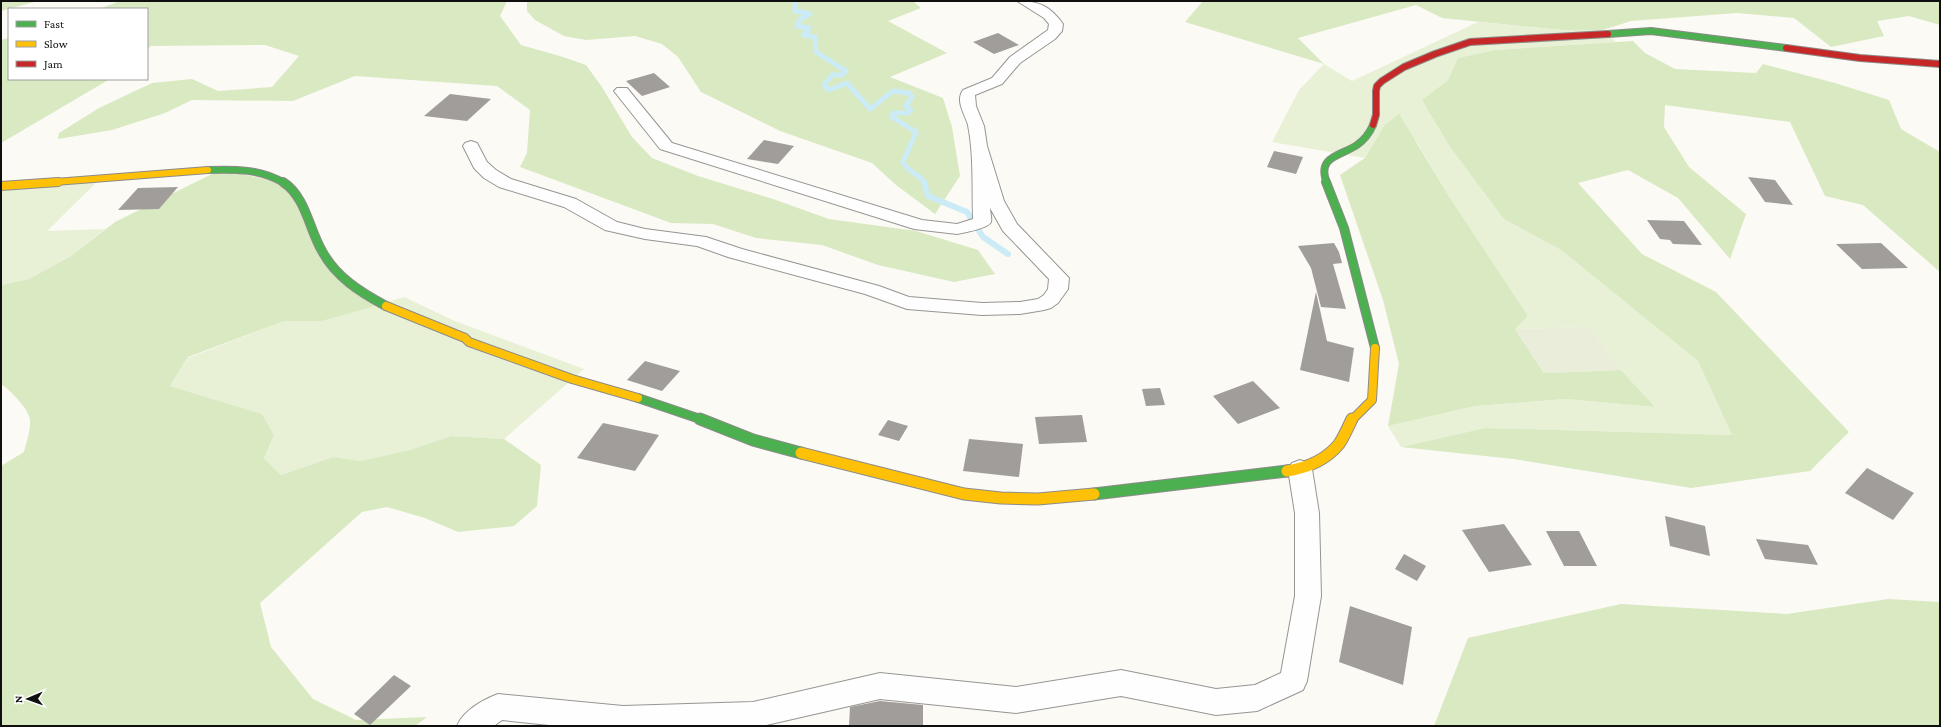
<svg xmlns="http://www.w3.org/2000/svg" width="1941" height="727" font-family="'Crimson Pro',serif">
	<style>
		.green { fill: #e8f1d5 }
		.forest { fill: #d9e9c2 }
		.cemetery { fill: #e9edd9 }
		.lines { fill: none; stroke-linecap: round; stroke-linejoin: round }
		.stream-far1 { stroke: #cbebf6; stroke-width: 5 }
		.stream { stroke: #cbebf6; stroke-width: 6 }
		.building { fill: #a09d9a }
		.street-casing { stroke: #969593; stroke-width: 2 }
		.fast-far2-casing { stroke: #8c8b89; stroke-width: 8 }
		.fast-far1-casing { stroke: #8c8b89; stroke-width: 10 }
		.fast-casing { stroke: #8c8b89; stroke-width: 13 }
		.slow-far2-casing { stroke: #8c8b89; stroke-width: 8 }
		.slow-far1-casing { stroke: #8c8b89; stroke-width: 10 }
		.slow-casing { stroke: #8c8b89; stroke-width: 13 }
		.jam-casing { stroke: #8c8b89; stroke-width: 8 }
		.street { fill: #fffefe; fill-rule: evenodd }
		.fast-far2 { stroke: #4caf50; stroke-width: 6 }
		.fast-far1 { stroke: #4caf50; stroke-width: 8 }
		.fast { stroke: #4caf50; stroke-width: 11 }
		.slow-far2 { stroke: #ffc107; stroke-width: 6 }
		.slow-far1 { stroke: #ffc107; stroke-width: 8 }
		.slow { stroke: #ffc107; stroke-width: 11 }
		.jam { stroke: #c62828; stroke-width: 6 }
	</style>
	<rect width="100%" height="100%" fill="#fcfaf5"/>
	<g class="green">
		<polygon points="1478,22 1562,30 1603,30 1616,42 1495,50 1458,58 1448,80 1422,100 1504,219 1561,250 1698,361 1732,435 1485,428 1401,447 1388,426 1475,406 1566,399 1655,407 1621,370 1589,327 1515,329 1528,316 1450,198 1416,141 1384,126 1365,158 1272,142 1299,90 1324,64 1352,81"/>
		<polygon points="99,180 47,231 105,229 71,256 29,279 1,285 1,186"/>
		<polygon points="404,297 455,321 584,369 504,439 451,436 410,450 360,461 333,457 281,475 264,458 274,435 262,414 170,386 188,358 284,321 322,321"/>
	</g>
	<g class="forest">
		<polygon points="1,1 38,1 1,11"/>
		<polygon points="120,1 507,1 500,16 521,45 560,56 586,65 602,87 632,137 652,158 698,176 773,199 829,219 916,231 978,250 995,274 954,282 878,265 822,245 756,238 713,224 671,223 520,167 527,153 530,110 497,86 355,76 293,101 192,100 165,113 112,130 58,139 59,133 99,108 152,83 192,79 218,91 272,87 299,56 265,45 151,46 147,49 147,9 99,9"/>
		<polygon points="527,1 913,1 921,8 888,21 947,53 890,77 943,98 952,127 960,176 935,214 896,185 872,163 780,131 701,92 678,57 662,44 635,36 586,40 564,36 535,20 527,11"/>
		<polygon points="1203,1 1940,1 1940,25 1909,16 1877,21 1884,36 1831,47 1794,18 1737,13 1631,21 1603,30 1562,30 1442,18 1416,5 1298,38 1324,64 1185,22"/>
		<polygon points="9,38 9,79 110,79 1,143 1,40"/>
		<polygon points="1633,41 1645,53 1675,69 1756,73 1763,64 1835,83 1889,100 1901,129 1940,152 1940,272 1863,205 1825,196 1790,122 1665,105 1664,127 1689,167 1746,214 1730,259 1678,198 1628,170 1578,183 1642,254 1716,292 1849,432 1810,471 1691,488 1513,459 1401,447 1485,428 1732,435 1698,361 1561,250 1504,219 1451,148 1422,100 1448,80 1458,58 1495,50"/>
		<polygon points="1399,114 1450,198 1528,316 1515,329 1544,373 1621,370 1655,407 1566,399 1475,406 1388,426 1399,364 1383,300 1340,175 1365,158 1384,126"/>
		<path d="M220 170 286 183 322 254 382 304 322 321H284L188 357 170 386 262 414 274 435 264 458 281 475 333 457 360 461 410 450 451 436 504 439 541 465 537 506 514 526 458 532 425 518 387 507 362 512 260 603 271 647 313 699 356 720 427 717 415 726H1V466L24 452C26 443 31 430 30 420 29 409 10 390 1 384V285L29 279 71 256 115 222Z"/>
		<polygon points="1888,599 1940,602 1940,726 1434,726 1468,638 1621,604 1787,614"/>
	</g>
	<polygon class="cemetery" points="1589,327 1621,370 1544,373 1515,329"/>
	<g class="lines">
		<path class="stream-far1" d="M795 1V11L810 14 800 19 797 26 809 28 804 35 815 37 816 52 846 71 842 75H832L824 85 829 90 847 83 870 109 893 91 909 93 912 97 906 106 911 110 907 113H893L892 117 916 132 903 162C908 173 919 173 925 183"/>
		<polyline class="stream" points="924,182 928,196 967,212 983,237 1008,254"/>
	</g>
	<g class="building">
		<polygon points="998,33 1019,45 994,54 973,42"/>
		<polygon points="654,73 670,87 642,96 626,81"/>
		<polygon points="450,94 491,99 467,121 424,116"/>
		<polygon points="764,140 794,146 778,164 747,159"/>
		<polygon points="1274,151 1303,157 1296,174 1267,167"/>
		<polygon points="1748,177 1775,180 1793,205 1765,202"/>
		<polygon points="178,187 159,209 118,210 138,188"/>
		<polygon points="1647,220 1684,221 1702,245 1673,244 1670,240 1660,239"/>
		<polygon points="1334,243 1339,252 1342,263 1333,264 1346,309 1321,307 1311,268 1298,246"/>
		<polygon points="1881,243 1908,268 1862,269 1836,244"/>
		<polygon points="1316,292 1327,341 1354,348 1349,382 1300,370"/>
		<polygon points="645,361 680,371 662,391 627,380"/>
		<polygon points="1253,381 1280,408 1238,424 1213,396"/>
		<polygon points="1160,388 1165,405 1146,406 1142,389"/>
		<polygon points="1082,415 1087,442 1039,444 1035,417"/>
		<polygon points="888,420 908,426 899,441 878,435"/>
		<polygon points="603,423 659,435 635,471 577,458"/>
		<polygon points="969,439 1023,444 1019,477 963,471"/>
		<polygon points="1867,468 1914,493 1893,520 1845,493"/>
		<polygon points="1665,516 1705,526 1710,556 1670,546"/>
		<polygon points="1504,524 1532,565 1489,572 1462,530"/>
		<polygon points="1546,531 1579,531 1597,566 1564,566"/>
		<polygon points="1756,539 1808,545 1818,565 1765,559"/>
		<polygon points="1404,554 1426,566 1417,581 1395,569"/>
		<polygon points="1350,606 1412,627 1403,685 1339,662"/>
		<polygon points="394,675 411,686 370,725 354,714"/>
		<polygon points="880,701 923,705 923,726 849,726 850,707"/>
	</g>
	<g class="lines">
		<g class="street-casing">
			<g id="street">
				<path d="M1017 1C1039 1 1050 6 1063 24L1062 31 1055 39 1020 63 1002 84 975 95 976 106 984 126 987 146 1004 201 1017 224 1069 278 1068 289 1058 303 1051 308 1044 310 1020 314 982 315 907 309 865 294 728 257 697 246 645 239 605 230 564 207 499 187 484 178 474 168 463 146 465 143 471 141 477 143 487 162 496 170 511 179 576 199 617 222 645 229 706 237 742 249 879 286 909 297 982 303 1020 302 1038 299 1044 295 1048 289 1049 279 1003 231 990 208C990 212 992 218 991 222 989 228 963 233 957 234L914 229 660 149 614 91 617 88H627L672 143 922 220 957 224 973 219C972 188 974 155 968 125 965 114 955 101 963 90L992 78 1010 57 1048 30 1049 24 1044 18Z"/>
				<path d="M1300 460 1308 463 1312 469 1319 513 1321 596 1307 681 1303 690 1257 711 1216 715 1121 696 1016 713 880 699 762 726H559L502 720 494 726H457C463 711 482 700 498 694L623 706 753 702 880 673 1016 687 1121 670 1216 689 1255 685 1281 673 1295 596V513L1288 469 1292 463Z"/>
			</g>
		</g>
		<g class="fast-far2-casing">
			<g id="fast-far2">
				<polyline points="1608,34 1651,31 1786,48"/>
				<path d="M208 170C235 169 261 169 284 183"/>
				<path d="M1327 183C1316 156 1341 156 1357 145 1364 140 1370 132 1373 125"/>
			</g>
		</g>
		<g class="fast-far1-casing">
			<g id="fast-far1">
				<path d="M283 182C306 197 309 229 322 251 336 277 360 292 386 306"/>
				<polyline points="1326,182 1344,228 1375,348"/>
				<polyline points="638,398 703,420"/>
			</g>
		</g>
		<g class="fast-casing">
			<g id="fast">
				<polyline points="700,419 753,440 801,453"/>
				<polyline points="1094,494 1287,471"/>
			</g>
		</g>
		<g class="slow-far2-casing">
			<polyline id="slow-far2" points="42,183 208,170"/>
		</g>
		<g class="slow-far1-casing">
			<g id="slow-far1">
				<polyline points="1,186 58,182"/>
				<polyline points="386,306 465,338 469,342 572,379 638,398"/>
				<polyline points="1352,420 1372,400 1375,348"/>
			</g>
		</g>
		<g class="slow-casing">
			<g id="slow">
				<polyline points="801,453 964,494 1001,498 1038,499 1094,494"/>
				<path d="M1287 471C1306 468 1326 460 1339 444 1344 437 1348 427 1352 419"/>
			</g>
		</g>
		<g class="jam-casing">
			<g id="jam">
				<polyline points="1786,48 1860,58 1940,64"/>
				<polyline points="1373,125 1376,115 1376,91 1377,86 1382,81 1404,67 1435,54 1470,42 1608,34"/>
			</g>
		</g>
		<use href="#street" class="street"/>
		<use href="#fast-far2" class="fast-far2"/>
		<use href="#fast-far1" class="fast-far1"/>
		<use href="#fast" class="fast"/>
		<use href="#slow-far2" class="slow-far2"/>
		<use href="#slow-far1" class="slow-far1"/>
		<use href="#slow" class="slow"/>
		<use href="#jam" class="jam"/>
	</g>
	<rect width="1941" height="727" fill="none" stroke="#0f0f0f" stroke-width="4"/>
	<rect x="8" y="8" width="140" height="72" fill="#ffffff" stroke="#9f9f9f"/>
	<rect x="16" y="21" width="20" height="6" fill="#4caf50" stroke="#9f9f9f"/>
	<text x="44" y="28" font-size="12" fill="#0f0f0f">Fast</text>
	<rect x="16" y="41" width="20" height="6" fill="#ffc107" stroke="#9f9f9f"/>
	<text x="44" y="48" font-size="12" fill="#0f0f0f">Slow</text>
	<rect x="16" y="61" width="20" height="6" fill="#c62828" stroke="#9f9f9f"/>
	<text x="44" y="68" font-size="12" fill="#0f0f0f">Jam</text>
	<g transform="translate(28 699) rotate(268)" stroke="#ffffff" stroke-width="3" paint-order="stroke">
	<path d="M0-3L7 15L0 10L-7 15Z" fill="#0f0f0f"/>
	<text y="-6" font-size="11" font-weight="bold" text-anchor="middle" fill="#0f0f0f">N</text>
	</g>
</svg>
